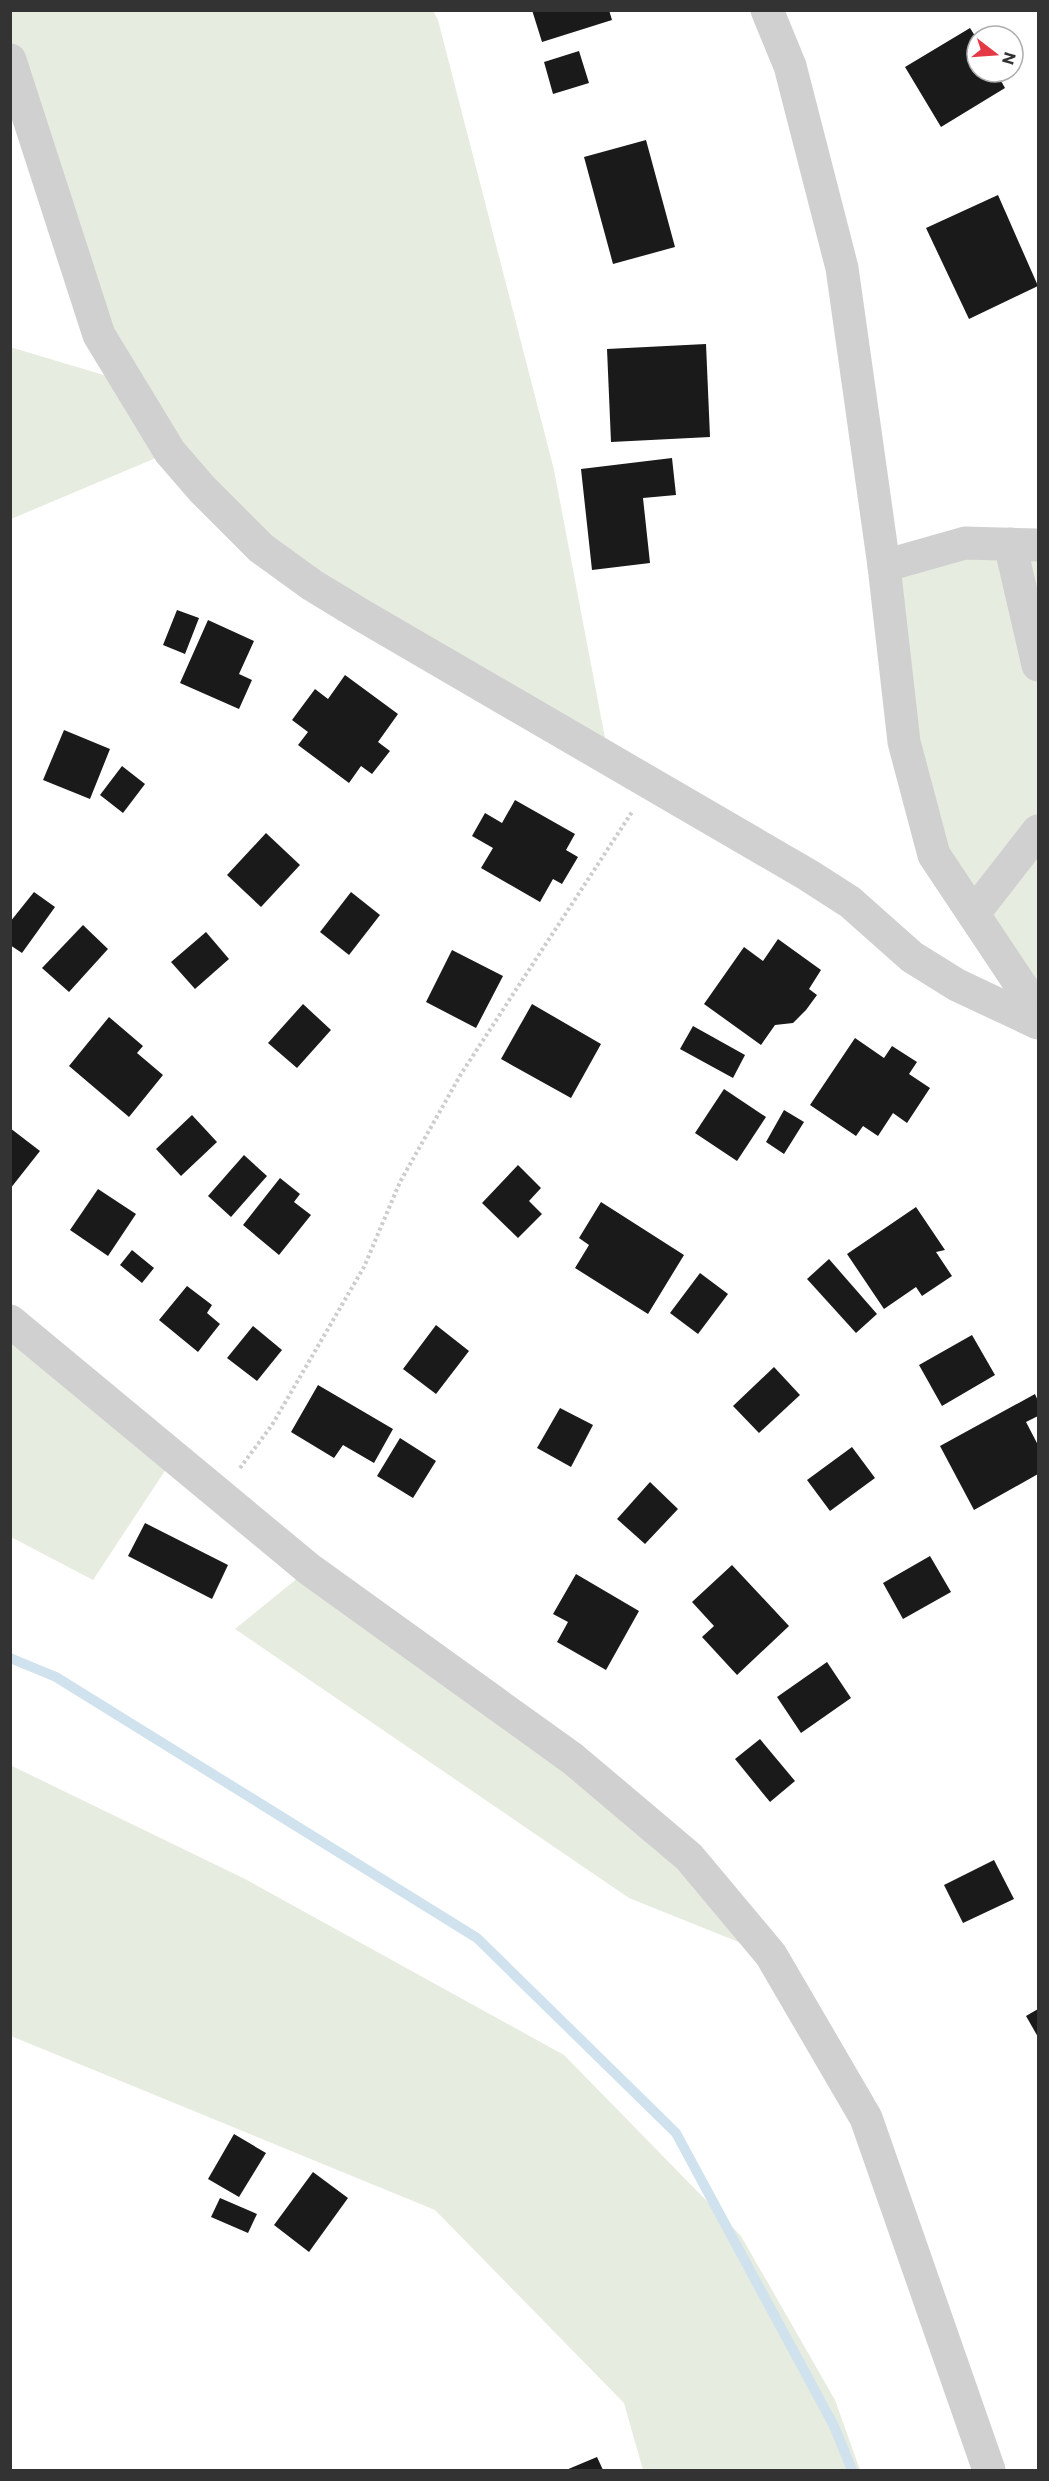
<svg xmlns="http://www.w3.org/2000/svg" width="1049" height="2481" font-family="Commissioner,sans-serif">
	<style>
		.green { fill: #e6ecdf }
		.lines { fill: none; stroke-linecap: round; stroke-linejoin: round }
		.stream { stroke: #cfe2ee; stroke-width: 10 }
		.building { fill: #1a1a1a }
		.path { stroke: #cdcdcd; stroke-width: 4; stroke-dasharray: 3 3; stroke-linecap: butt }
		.minor { stroke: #d0d0d0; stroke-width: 33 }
	</style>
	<rect width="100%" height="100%" fill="#fff"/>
	<g class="green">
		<polygon points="11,11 433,11 438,20 554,470 609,759 363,616 170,452 11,519 10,347 127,382 11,60"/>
		<polygon points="1038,545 1038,1013 927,857 869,574"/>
		<polygon points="10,1321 174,1457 93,1580 11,1537"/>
		<polygon points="309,1569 573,1759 771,1955 629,1898 235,1629"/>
		<polygon points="10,1765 245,1879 564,2055 741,2236 835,2400 860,2470 643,2470 624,2403 435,2210 11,2036"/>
	</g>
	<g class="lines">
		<polyline class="stream" points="10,1658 56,1677 477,1938 676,2133 834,2426 852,2470"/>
	</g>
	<g class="building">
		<polygon points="532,10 609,10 612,20 542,42"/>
		<polygon points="970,28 977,39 977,72 996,72 1005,88 941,127 905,67"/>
		<polygon points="579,51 589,83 553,94 544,62"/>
		<polygon points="646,140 675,247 613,264 584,157"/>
		<polygon points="998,195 1038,286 969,319 926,228"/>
		<polygon points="706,344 710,437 611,442 607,349"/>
		<polygon points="672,458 676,495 643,498 650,563 592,570 581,469"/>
		<polygon points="177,610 199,618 185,654 163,645"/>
		<polygon points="208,620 254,641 239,674 252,680 239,709 180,683"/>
		<polygon points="345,675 398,714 378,742 390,751 372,774 361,766 349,783 298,745 308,732 292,720 315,689 328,699"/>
		<polygon points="64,730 110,749 90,799 43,780"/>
		<polygon points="122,766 145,784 123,813 100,795"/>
		<polygon points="515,800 575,834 566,850 578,857 562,884 553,879 540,902 481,868 493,848 472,836 485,813 502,823"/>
		<polygon points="266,833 300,865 261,907 227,875"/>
		<polygon points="34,892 55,907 22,953 10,945 10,922"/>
		<polygon points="351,892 380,915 349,955 320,932"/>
		<polygon points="83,925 108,949 69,992 42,968"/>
		<polygon points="206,932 229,959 195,989 171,962"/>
		<polygon points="778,939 821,970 809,989 817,995 806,1010 793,1023 775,1025 761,1045 704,1004 744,947 763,961"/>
		<polygon points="452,950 503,976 476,1028 426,1002"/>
		<polygon points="303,1004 331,1030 297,1068 268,1043"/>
		<polygon points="532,1004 601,1044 571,1098 501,1059"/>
		<polygon points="109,1017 143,1046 137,1053 163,1075 129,1117 69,1066"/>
		<polygon points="693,1026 745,1055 733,1078 680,1049"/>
		<polygon points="855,1038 884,1058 892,1046 917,1062 909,1074 930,1088 907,1123 893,1113 878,1136 863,1126 856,1136 810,1105"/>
		<polygon points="724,1089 766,1117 737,1161 695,1133"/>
		<polygon points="784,1110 804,1122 784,1154 766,1142"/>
		<polygon points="192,1115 217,1142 181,1176 156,1149"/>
		<polygon points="10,1128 40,1151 10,1189"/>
		<polygon points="244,1155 267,1176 231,1217 208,1196"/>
		<polygon points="518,1165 541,1188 529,1201 542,1214 518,1238 482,1203"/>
		<polygon points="280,1178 300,1194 294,1202 311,1215 279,1255 243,1225"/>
		<polygon points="98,1189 136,1214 108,1256 70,1230"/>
		<polygon points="601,1202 684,1255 648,1314 575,1268 589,1245 579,1238"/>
		<polygon points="916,1207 945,1250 936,1252 952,1276 922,1296 916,1287 884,1309 847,1254"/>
		<polygon points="132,1250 154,1268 142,1283 120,1265"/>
		<polygon points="829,1259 877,1314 856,1333 807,1279"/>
		<polygon points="700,1273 728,1294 698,1334 670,1313"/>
		<polygon points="187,1286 212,1305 207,1313 220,1324 198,1352 159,1320"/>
		<polygon points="436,1325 469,1351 436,1394 403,1369"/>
		<polygon points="253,1326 282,1350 257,1381 227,1358"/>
		<polygon points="972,1335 995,1375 942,1406 919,1365"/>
		<polygon points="774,1367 800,1395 759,1433 733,1406"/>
		<polygon points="318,1385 393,1429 374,1463 343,1445 334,1458 291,1432"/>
		<polygon points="1035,1394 1038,1401 1038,1416 1026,1422 1038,1445 1038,1474 974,1510 940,1446"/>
		<polygon points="560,1408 593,1425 571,1467 537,1448"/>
		<polygon points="400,1438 436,1461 413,1498 377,1476"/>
		<polygon points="852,1447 875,1478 830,1511 807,1480"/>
		<polygon points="650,1482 678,1509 645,1544 617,1519"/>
		<polygon points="145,1523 228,1565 212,1599 128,1556"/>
		<polygon points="930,1556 951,1592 903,1619 883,1583"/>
		<polygon points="732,1565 789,1626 737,1675 702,1637 714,1626 692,1602"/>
		<polygon points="576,1574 639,1611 606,1670 557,1642 568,1622 553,1614"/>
		<polygon points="827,1662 851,1698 801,1733 777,1697"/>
		<polygon points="760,1739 795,1781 770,1802 735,1759"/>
		<polygon points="994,1860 1014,1899 963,1923 944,1885"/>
		<polygon points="1038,2009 1038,2037 1026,2016"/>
		<polygon points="234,2134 266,2153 239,2197 208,2179"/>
		<polygon points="313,2172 348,2198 309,2252 274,2225"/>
		<polygon points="220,2198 257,2214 248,2233 211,2217"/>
		<polygon points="597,2457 603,2470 566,2470"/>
	</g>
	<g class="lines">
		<polyline class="path" points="240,1468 272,1425 364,1267 400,1182 461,1074 632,812"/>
		<g class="minor">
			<polyline points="767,10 790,66 842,268 884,566 904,742 934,855 1038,1011"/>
			<polyline points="10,60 99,335 170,452 202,489 261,548 312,585 363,616 808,875 850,902 912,957 957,985 1038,1023"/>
			<polyline points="1010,544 1038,665"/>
			<polyline points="884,566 965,543 1038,545"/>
			<polyline points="974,913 1038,831"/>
			<polyline points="10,1321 309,1569 573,1759 689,1857 771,1955 866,2118 989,2470"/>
		</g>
	</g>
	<rect width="1049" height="2481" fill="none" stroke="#333333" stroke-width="24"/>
	<g transform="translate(995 54) rotate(107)"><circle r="28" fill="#ffffff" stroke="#adadad" stroke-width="1.5"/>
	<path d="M0-4.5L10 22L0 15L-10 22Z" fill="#e63946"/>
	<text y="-9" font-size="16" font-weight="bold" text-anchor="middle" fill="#333333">N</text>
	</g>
</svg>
